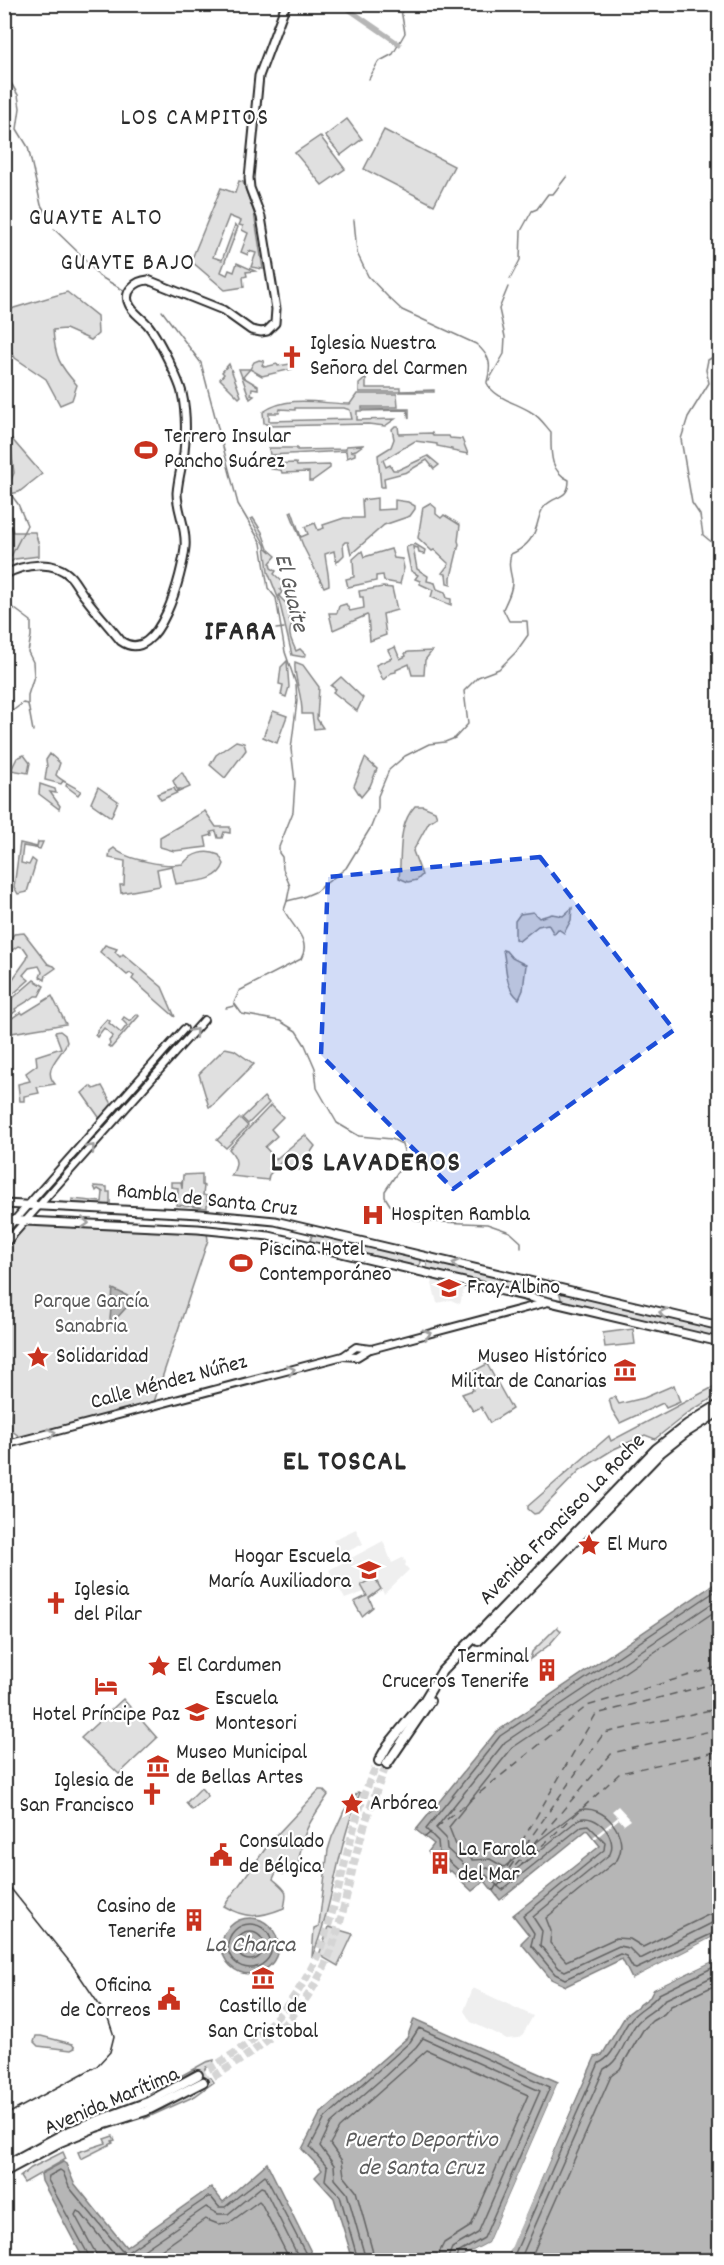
<svg xmlns="http://www.w3.org/2000/svg" width="724" height="2265" font-family="Dekko,sans-serif">
	<style>
		.built { fill: #efefef }
		.green { fill: #e0e0e0; stroke: #868686; stroke-width: 1.5; fill-rule: evenodd }
		.water { fill: #b6b6b6; stroke: #7e7e7e; stroke-width: 1.5 }
		.pier { fill: #fff }
		.lines { fill: none; stroke-linecap: round; stroke-linejoin: round }
		.shore { stroke: #636363; stroke-width: 1.5 }
		.stream { stroke: #7e7e7e; stroke-width: 1.5 }
		.canal { stroke: #b6b6b6; stroke-width: 5 }
		.ferry { stroke: #5c5c5c; stroke-width: 1.5; stroke-dasharray: 8 6; stroke-linecap: butt }
		.primary-tunnel { stroke: #d5d5d5; stroke-width: 8; stroke-dasharray: 8 4; stroke-linecap: butt }
		.tertiary-casing { stroke: #2b2b2b; stroke-width: 10 }
		.secondary-casing { stroke: #2b2b2b; stroke-width: 11 }
		.primary-casing { stroke: #2b2b2b; stroke-width: 12 }
		.tertiary { stroke: #fff; stroke-width: 6 }
		.secondary { stroke: #fff; stroke-width: 7 }
		.primary { stroke: #fff; stroke-width: 8 }
		.tram { stroke: #2b2b2b; stroke-width: 1.5 }
		.oneway { stroke: #a0a0a0 }
		.marked { fill: #1d4ed8; fill-opacity: 0.2; stroke: #1d4ed8; stroke-width: 4.5; stroke-dasharray: 12 8; stroke-linejoin: round }
		.labels { text-anchor: middle; dominant-baseline: central; stroke-width: 4.5; stroke-linejoin: round; paint-order: stroke }
		.poi-label { font-size: 22px; fill: #2b2b2b; stroke: #fff; text-anchor: start }
		.street-label { font-size: 22px; fill: #2b2b2b; stroke: #fff }
		.park-label { font-size: 22px; fill: #585858; stroke: #fff }
		.neighbourhood-label { font-size: 24px; letter-spacing: 1.5px; fill: #2b2b2b; stroke: #fff }
		.water-label { font-size: 24px; font-style: italic; fill: #5c5c5c; stroke: #fff }
		.district-label { font-size: 28px; font-weight: bold; letter-spacing: 1.5px; fill: #2b2b2b; stroke: #fff }
	</style>
	<rect width="100%" height="100%" fill="#fff"/>
	<filter id="ink" filterUnits="userSpaceOnUse"><feTurbulence type="fractalNoise" baseFrequency=".0167" numOctaves="2"/><feDisplacementMap in="SourceGraphic" scale="12" xChannelSelector="R" yChannelSelector="G"/><feConvolveMatrix kernelMatrix="1 2 1 2 8 2 1 2 1" color-interpolation-filters="sRGB"/></filter>
	<g filter="url(#ink)">
		<g class="built">
			<polygon points="433,1277 465,1285 460,1304 451,1300 437,1303 431,1280"/>
			<polygon points="356,1529 363,1544 340,1555 333,1540"/>
			<polygon points="383,1541 392,1563 404,1557 403,1561 405,1560 406,1563 405,1565 409,1570 384,1594 373,1575 360,1584 364,1592 345,1599 329,1570"/>
			<polygon points="473,1988 533,2016 523,2034 518,2038 507,2039 471,2022 464,2011"/>
		</g>
		<g class="green">
			<polygon points="347,119 362,139 341,155 325,136"/>
			<polygon points="384,130 454,166 434,205 364,169"/>
			<polygon points="320,136 345,169 322,185 295,153"/>
			<polygon points="239,181 243,182 254,213 263,269 251,267 256,253 249,251 248,255 241,252 248,233 242,230 243,226 239,225 241,221 229,216 213,257 222,260 235,225 238,227 221,272 227,275 229,270 234,272 237,263 255,271 246,272 247,276 243,277 244,287 225,290 191,261 221,188 235,193"/>
			<path d="M67 292 97 316 98 334 91 340 66 329 53 330C55 357 59 365 77 385L72 400 60 405 46 379 15 358 5 341V314L14 308Z"/>
			<polygon points="259,360 264,361 262,365 265,367 277,364 278,366 290,364 292,369 262,376 250,369 243,377 258,386 258,389 252,388 251,395 254,396 250,399 239,369 250,369 254,362"/>
			<polygon points="229,364 241,396 239,398 220,379 224,374 222,372"/>
			<polygon points="366,378 366,388 400,388 400,391 434,390 434,392 359,392 359,384"/>
			<path d="M357 394H397L398 407H362V409H409V419L407 410 357 411V420L395 419 385 426 368 424 270 426 264 423 263 412C290 394 321 404 350 404ZM295 408H344L350 410 352 419 269 421V413H279L280 409 295 410Z"/>
			<polygon points="395,426 398,426 399,434 432,433 433,436 449,436 450,438 462,439 468,454 452,451 452,449 437,446 437,444 415,441 383,460 386,467 390,465 393,470 398,470 428,456 439,465 434,469 427,460 407,472 384,478 385,487 381,487 378,455 391,447 394,439 392,429"/>
			<polygon points="4,430 42,474 19,492 5,495"/>
			<polygon points="363,445 356,450 350,451 355,452 355,455 347,458 346,451 270,455 269,448 297,448 297,450 346,449 346,446"/>
			<polygon points="296,463 297,466 330,465 330,468 312,481 309,481 309,472 282,473 281,470 271,469 270,464"/>
			<path d="M377 498V510L395 509V500L408 502 415 506V509L410 516 384 525 351 554 348 542H345L343 544 344 555 336 563 334 551 325 554C326 565 329 574 329 585L324 587 304 548 290 512 292 511 301 537 308 534 305 527 315 523 318 530 324 528 323 525 344 518H363L362 500Z"/>
			<polygon points="430,503 436,508 436,514 441,518 444,515 460,525 458,541 459,544 451,577 451,584 447,583 446,574 442,573 449,564 434,550 432,551 418,538 423,507"/>
			<polygon points="4,509 13,532 35,532 39,545 39,556 15,559 5,566"/>
			<path d="M253 518 262 532 268 549 276 556 270 563 271 568 276 571 274 574 285 584 280 590 282 592 279 596 294 612 289 619 293 623C286 633 292 641 296 651L300 649 306 655 303 657 292 655 279 600 268 572 265 545 251 519Z"/>
			<polygon points="415,544 425,550 424,554 419,553 418,548 413,547 417,569 428,576 427,581 435,583 437,589 445,592 447,598 451,599 451,605 431,597 433,590 420,584 420,581 415,579 418,575 411,571 406,547"/>
			<polygon points="391,549 394,558 402,559 404,568 400,584 384,581 383,575 376,576 376,581 348,587 346,579 354,577 353,559 362,551 364,557"/>
			<polygon points="383,587 392,588 397,610 383,614 386,635 370,641 368,616 367,615 333,630 329,613 337,613 339,606 346,604 350,611 364,608 363,597 360,597 359,591"/>
			<polygon points="395,647 400,659 406,656 405,653 409,652 432,651 425,660 424,675 412,675 409,664 396,670 396,672 391,673 383,680 376,665 392,658 388,650"/>
			<polygon points="287,661 289,687 286,697 281,695 283,685 279,684 281,667"/>
			<path d="M295 662 303 665 319 687 317 719 323 728 314 729 312 714H302C303 696 293 677 295 662Z"/>
			<polygon points="341,677 363,698 357,711 333,692 336,689 331,686"/>
			<polygon points="273,711 287,716 277,743 263,737"/>
			<polygon points="236,741 244,743 246,750 225,778 210,765 216,755"/>
			<path d="M50 754 60 763 56 775C60 780 73 786 81 791L78 795 66 786 67 783 63 781 61 784 45 780 47 766 46 760Z"/>
			<polygon points="24,755 30,763 28,773 11,770 17,758"/>
			<polygon points="365,758 377,769 370,786 361,797 354,786"/>
			<polygon points="182,772 190,787 161,800 157,794 174,788 176,792 180,789 177,789 173,781"/>
			<polygon points="40,784 55,789 56,793 50,792 60,806 59,809 39,794"/>
			<polygon points="98,787 118,801 111,817 91,803"/>
			<path d="M415 806H423L435 811 437 817 429 822 413 851 422 875 417 880 408 882 399 878C402 853 397 826 415 806Z"/>
			<polygon points="205,811 216,827 230,827 230,833 224,832 222,838 218,838 216,831 211,832 212,835 205,837 207,847 174,851 160,847 160,837"/>
			<polygon points="38,842 43,842 40,849 23,846 21,863 29,865 32,859 36,862 27,892 18,894 14,887 20,843 37,847"/>
			<path d="M114 848C126 860 167 867 183 864 192 853 206 849 219 855L224 864C218 883 193 881 176 884L172 866 157 869 160 886 121 893 120 885H124L125 861 109 858 110 851Z"/>
			<polygon points="572,908 571,920 564,933 558,929 554,934 548,924 538,926 519,941 515,939 515,921 520,914 533,912 539,918 552,914 563,916"/>
			<polygon points="24,933 48,964 54,966 56,968 46,975 45,980 40,977 42,972 39,966 29,968 23,975 29,980 5,1001 5,990 27,959 28,954 24,948 18,946 5,955 5,946 14,934"/>
			<polygon points="105,945 117,949 115,952 120,957 123,954 162,987 175,1017 132,979 134,976 130,973 127,975 100,952"/>
			<path d="M503 950 506 951 512 958 526 965 523 990 519 999C504 987 507 966 503 950Z"/>
			<path d="M34 980 44 986 39 996H35C29 1001 22 1004 15 1009L16 1011 5 1019V1005Z"/>
			<polygon points="52,996 66,1024 5,1034 5,1023 21,1012 23,1014"/>
			<polygon points="137,1014 139,1016 111,1048 108,1046 110,1044 109,1041 113,1036 104,1028 97,1037 95,1035 98,1031 97,1030 107,1019 110,1021 109,1023 121,1033 127,1025 122,1020 124,1017 130,1021"/>
			<path d="M60 1031 65 1035 67 1042C62 1056 41 1069 55 1084L37 1087 39 1093 24 1096V1101H20L18 1084 30 1081 26 1073 37 1065 36 1056 61 1048 55 1032Z"/>
			<polygon points="225,1048 234,1050 254,1064 211,1107 209,1107 199,1074"/>
			<polygon points="90,1086 94,1089 102,1086 113,1106 101,1120 82,1093"/>
			<polygon points="264,1097 269,1103 248,1124 242,1118"/>
			<path d="M271 1105 283 1117 271 1129 277 1136 265 1147 276 1159 305 1135 315 1146 299 1170 282 1161 269 1175 268 1180 231 1176C238 1165 238 1159 229 1149Z"/>
			<polygon points="240,1118 248,1126 226,1148 217,1140"/>
			<polygon points="202,1174 202,1185 204,1186 203,1195 207,1196 207,1208 177,1205 178,1188 171,1187 171,1182 181,1182 182,1189 183,1175"/>
			<polygon points="94,1186 107,1187 107,1192 110,1192 110,1205 72,1203 72,1199 102,1202 103,1192 98,1189 96,1191"/>
			<polygon points="27,1222 207,1233 208,1240 153,1405 20,1437 11,1430 4,1344 4,1247"/>
			<polygon points="313,1233 419,1258 421,1262 418,1268 312,1244 310,1241"/>
			<polygon points="428,1260 541,1286 542,1293 539,1297 426,1270"/>
			<polygon points="559,1291 719,1329 719,1340 562,1302"/>
			<polygon points="633,1329 635,1344 605,1347 603,1333"/>
			<polygon points="487,1364 512,1409 490,1423 481,1407 473,1411 462,1394 473,1390 468,1374"/>
			<polygon points="719,1384 719,1394 689,1412 655,1439 645,1435 614,1449 580,1470 538,1513 534,1514 528,1509 528,1506 609,1436 611,1441"/>
			<polygon points="674,1385 680,1402 666,1408 663,1403 620,1423 612,1410 609,1399 615,1397 619,1404 644,1398"/>
			<polygon points="374,1577 381,1589 369,1598 373,1607 362,1616 354,1602 367,1596 361,1585"/>
			<polygon points="557,1627 561,1631 549,1645 530,1659 532,1652"/>
			<polygon points="123,1699 157,1738 119,1774 81,1738"/>
			<polygon points="201,1788 208,1796 192,1810 186,1803"/>
			<path d="M319 1790H323L328 1795C308 1824 302 1832 298 1867L286 1866 283 1874 277 1870 273 1879C287 1891 288 1890 284 1908 259 1918 246 1919 224 1906L271 1841Z"/>
			<path d="M358 1792 360 1793C337 1846 334 1904 312 1957L314 1928 319 1926 320 1916 328 1850 332 1837 344 1811Z"/>
			<polygon points="329,1927 353,1934 338,1966 319,1955"/>
			<polygon points="36,2036 41,2036 72,2044 75,2048 71,2050 38,2046 34,2042"/>
			<polygon points="214,2060 213,2065 206,2067 203,2073 205,2077 211,2078 214,2082 195,2096 144,2119 205,2086 195,2070 151,2095 150,2093 206,2062"/>
			<polygon points="113,2136 115,2140 112,2141 113,2143 81,2159 78,2152 106,2143 104,2139"/>
			<polygon points="63,2152 66,2159 24,2183 20,2177 31,2168"/>
		</g>
		<g class="water">
			<polygon points="113,1289 134,1299 114,1321 110,1319"/>
			<polygon points="719,1581 719,1934 632,1979 622,1959 566,1986 551,1979 521,1943 529,1935 513,1915 600,1846 587,1830 500,1900 485,1881 472,1891 451,1871 449,1872 438,1858 436,1860 428,1852 434,1844 416,1830 496,1732"/>
			<circle cx="250" cy="1946" r="28"/>
			<polygon points="719,1958 719,2260 505,2260 595,2057 602,2055 626,2015 650,1997 654,1989"/>
			<polygon points="414,2019 558,2082 488,2243 456,2260 353,2260 334,2198 315,2177 322,2170 302,2149 320,2114 407,2038"/>
			<polygon points="63,2162 66,2164 74,2183 126,2247 211,2187 223,2202 267,2163 315,2260 84,2260 42,2181 41,2174"/>
		</g>
		<g class="pier">
			<polygon points="618,1806 631,1820 624,1825 619,1819 595,1839 593,1837 618,1817 612,1811"/>
			<polygon points="719,1934 720,1938 633,1981 632,1979"/>
			<polygon points="720,1955 719,1958 649,1991 653,1986"/>
			<polygon points="558,2082 561,2084 491,2244 463,2260 456,2260 488,2243"/>
			<polygon points="577,2090 579,2091 506,2260 502,2260"/>
		</g>
		<g class="lines">
			<g class="shore">
				<polyline points="720,1588 500,1736 426,1829 438,1841 439,1852 470,1881 486,1875 502,1890 582,1826 588,1825 605,1842 604,1850 523,1916 534,1933 531,1945 555,1974 565,1979 620,1954 626,1956 633,1968 636,1969 720,1930"/>
				<path d="M720 1598 505 1742 436 1828 446 1838 447 1849 471 1871 488 1868 503 1880 579 1819C597 1813 618 1837 610 1854L533 1917 542 1931 540 1945 559 1968 565 1971 619 1946 629 1948 640 1959 712 1923 720 1922"/>
				<path d="M720 1608 512 1748 449 1827 456 1845 472 1860 490 1859 504 1867 579 1810C604 1803 631 1836 617 1860L546 1918 551 1931 550 1943 566 1961 616 1938 630 1939 643 1947 708 1915 720 1913"/>
				<circle cx="250" cy="1946" r="22"/>
				<circle cx="250" cy="1946" r="14"/>
				<polyline points="89,2260 89,2256 48,2180 49,2176 60,2170 63,2172 69,2187 121,2250 126,2253 208,2197 211,2197 219,2207 225,2207 265,2175 309,2260"/>
				<polyline points="97,2260 95,2252 75,2215 77,2211 80,2212 116,2257 129,2260 206,2207 218,2214 228,2214 261,2187 264,2188 300,2260"/>
				<polyline points="147,2260 205,2219 218,2224 229,2223 259,2201 261,2203 290,2260"/>
				<polyline points="358,2260 340,2196 325,2180 327,2167 310,2147 325,2118 410,2042 419,2028 550,2087 484,2238 458,2253 455,2260"/>
				<polyline points="366,2260 347,2193 335,2179 334,2165 320,2146 331,2123 385,2076 416,2047 423,2038 540,2091 478,2233 452,2248 447,2260"/>
				<polyline points="375,2260 356,2191 344,2176 342,2161 330,2144 339,2128 427,2050 528,2095 471,2226 444,2243 440,2251 438,2260"/>
				<path d="M512 2260 599 2063C615 2056 619 2034 630 2020 638 2009 651 2005 659 1994L720 1964"/>
				<path d="M520 2260 604 2069C622 2060 625 2036 638 2022 646 2013 657 2010 664 2000L720 1973"/>
				<polyline points="530,2260 611,2076 620,2069 643,2030 652,2021 664,2014 671,2006 720,1983"/>
			</g>
			<g class="stream">
				<polyline points="4,71 18,95 20,108 17,129 28,147 41,205 51,221"/>
				<polyline points="369,79 378,62 393,54 405,33 400,4"/>
				<path d="M354 220 357 253 368 276 388 297 402 310 476 344C490 356 492 364 487 382"/>
				<polyline points="54,229 82,256 99,276 125,291"/>
				<polyline points="510,279 520,260 521,231 532,211 537,209 548,194 553,194 567,176"/>
				<polyline points="162,311 201,363 238,504 261,543 268,588 276,598 285,652 296,684 297,701 291,749 295,782 293,812 279,847 279,853 282,857 283,869 290,886 287,901"/>
				<polyline points="720,346 715,356 708,360 706,370 709,383 688,417 681,439 692,503 700,515 703,535 720,549"/>
				<polyline points="489,380 504,354 505,337 499,309 508,287"/>
				<path d="M487 383C494 398 517 403 531 412 539 416 545 425 551 432 551 452 549 471 569 480 569 500 555 495 545 506 539 512 539 520 536 528 532 541 523 549 511 554 508 565 510 569 512 580 513 590 507 600 503 609L509 621H527L528 635 516 652 499 669 478 677 464 691 468 724 455 738 445 742 429 744 405 756 389 770 378 796V809L371 827 346 868 315 892 303 897 287 901 284 910C292 927 312 940 301 959L239 991 234 1003 242 1014 280 1021 296 1031 305 1045 315 1068 317 1088 337 1123 359 1136 392 1139 402 1144 405 1154 401 1167 385 1191V1197L390 1205 418 1221 487 1224 510 1232 521 1242V1248"/>
				<polyline points="5,568 27,525 18,504 9,492 9,484 14,473 11,450"/>
				<polyline points="4,583 6,580"/>
				<polyline points="4,605 15,609 31,621 31,636 28,652 33,662 34,676 28,695 28,704 33,731"/>
				<polyline points="276,629 284,628"/>
				<polyline points="4,704 11,712 23,703 27,704"/>
				<polyline points="226,1008 234,1006"/>
			</g>
			<polyline class="canal" points="341,4 399,44"/>
			<g class="ferry">
				<polyline points="425,1837 587,1706 720,1666"/>
				<polyline points="501,1880 604,1733 720,1708"/>
				<polyline points="501,1884 620,1773 720,1751"/>
				<polyline points="497,1887 612,1753 720,1729"/>
				<polyline points="493,1891 596,1714 720,1682"/>
			</g>
			<g class="primary-tunnel">
				<path d="M198 2075C260 2042 305 2000 326 1932 345 1875 351 1815 379 1761"/>
				<path d="M203 2082C250 2057 294 2025 319 1977 339 1940 345 1899 355 1859 363 1827 374 1795 387 1764"/>
			</g>
			<g class="tertiary-casing">
				<g id="tertiary">
					<polyline points="4,1232 184,1029"/>
					<polyline points="4,1245 204,1020"/>
					<polyline points="343,1356 357,1357 370,1349"/>
					<polyline points="4,1445 343,1356 356,1347 371,1349 548,1302"/>
				</g>
			</g>
			<g class="secondary-casing">
				<g id="secondary">
					<path d="M4 575C24 564 54 559 71 577 76 583 80 591 85 597 96 612 109 626 121 641 159 668 183 571 185 547 187 528 177 511 177 493 178 479 182 466 184 452 186 434 186 411 182 393 179 380 157 335 147 324 142 318 132 312 129 304 123 291 136 281 148 280L223 310 251 330 261 332 267 331 275 323 276 309 261 217 250 188 249 178 259 76 286 4"/>
					<polyline points="4,1204 201,1214 275,1221 720,1326"/>
					<polyline points="4,1220 198,1229 269,1236 720,1342"/>
				</g>
			</g>
			<g class="primary-casing">
				<g id="primary">
					<polyline points="478,1641 661,1452 685,1433 720,1411"/>
					<polyline points="379,1761 388,1745 424,1701 442,1671 500,1611 656,1449 688,1424 720,1404"/>
					<polyline points="387,1764 430,1701"/>
					<polyline points="4,2166 67,2132 148,2102 198,2075"/>
					<polyline points="4,2172 60,2142 96,2127 146,2111 203,2082"/>
				</g>
			</g>
			<use href="#tertiary" class="tertiary"/>
			<use href="#secondary" class="secondary"/>
			<use href="#primary" class="primary"/>
			<polyline class="tram" points="4,1880 73,1966 108,2018 114,2036 110,2052 97,2066 4,2116"/>
		</g>
		<defs><path id="oneway-chevron" d="M-2-3.5L2.5 0L-2 3.5" fill="none" stroke-width="1.6" stroke-linecap="round" stroke-linejoin="round" transform="scale(1.5)"/></defs>
		<g class="oneway">
			<use href="#oneway-chevron" transform="translate(194 1032) rotate(-47)"/>
			<use href="#oneway-chevron" transform="translate(91 1148) rotate(-48)"/>
			<use href="#oneway-chevron" transform="translate(85 1223) rotate(3)"/>
			<use href="#oneway-chevron" transform="translate(456 1264) rotate(-166)"/>
			<use href="#oneway-chevron" transform="translate(663 1313) rotate(-167)"/>
			<use href="#oneway-chevron" transform="translate(427 1334) rotate(-15)"/>
			<use href="#oneway-chevron" transform="translate(291 1370) rotate(-15)"/>
			<use href="#oneway-chevron" transform="translate(52 1433) rotate(-15)"/>
		</g>
	</g>
	<path class="marked" d="M540 857 674 1030 453 1189 321 1055 328 877Z"/>
	<defs>
		<g id="church-bare" transform="scale(1.8)"><path d="M-1.2-6h2.4v3.5h3.3v2.4h-3.3V6h-2.4V-.1h-3.3v-2.4h3.3Z" fill="#c8321e" stroke="#fff" stroke-width="2.5" paint-order="stroke"/></g>
		<g id="stadium-bare" transform="scale(1.8)"><path d="M0-5a6.5 5 0 1 0 0 10a6.5 5 0 1 0 0-10ZM-3.5-1.8h7v3.6h-7Z" fill="#c8321e" stroke="#fff" stroke-width="2.5" paint-order="stroke"/></g>
		<g id="hospital-bare" transform="scale(1.8)"><path d="M-5-5h3v3.5h4V-5h3V5h-3V1.5h-4V5h-3Z" fill="#c8321e" stroke="#fff" stroke-width="2.5" paint-order="stroke"/></g>
		<g id="school-bare" transform="scale(1.8)"><path d="M0-5L7-2L0 1L-7-2ZM-4 1L0 2.5L4 1V4Q0 6-4 4Z" fill="#c8321e" stroke="#fff" stroke-width="2.5" paint-order="stroke"/></g>
		<g id="sight-bare" transform="scale(1.8)"><path d="M0-6L1.8-2.2L6-1.7L2.9 1.2L3.7 5.4L0 3.3L-3.7 5.4L-2.9 1.2L-6-1.7L-1.8-2.2Z" fill="#c8321e" stroke="#fff" stroke-width="2.5" paint-order="stroke"/></g>
		<g id="museum-bare" transform="scale(1.8)"><path d="M0-6L6-3V-2H-6V-3ZM-5-1h2V3h-2ZM-1-1h2V3h-2ZM3-1h2V3H3ZM-6 4H6V6H-6Z" fill="#c8321e" stroke="#fff" stroke-width="2.5" paint-order="stroke"/></g>
		<g id="building-bare" transform="scale(1.8)"><path d="M-4-6H4V6H1V3H-1V6H-4ZM-2.5-4.3h1.7v1.8h-1.7ZM.8-4.3h1.7v1.8H.8ZM-2.5-1h1.7V.8h-1.7ZM.8-1h1.7V.8H.8Z" fill="#c8321e" stroke="#fff" stroke-width="2.5" paint-order="stroke"/></g>
		<g id="hotel-bare" transform="scale(1.8)"><path d="M-6-4.5h1.5V1H6V5H4.5V3h-9V5H-6ZM-4 0a1.8 1.8 0 1 1 3.6 0ZM.5 0V-2.5h3Q6-2.5 6 0Z" fill="#c8321e" stroke="#fff" stroke-width="2.5" paint-order="stroke"/></g>
		<g id="civic-bare" transform="scale(1.8)"><path d="M-.6-6.5H3V-4.5H.6V-3L4-1V1h2V6H-6V1h2V-1L-.6-3ZM-1.2 2.5V6h2.4V2.5Z" fill="#c8321e" stroke="#fff" stroke-width="2.5" paint-order="stroke"/></g>
	</defs>
	<g fill-rule="evenodd">
		<use href="#church-bare" x="292" y="357"/>
		<use href="#stadium-bare" x="146" y="450"/>
		<use href="#hospital-bare" x="373" y="1215"/>
		<use href="#stadium-bare" x="241" y="1263"/>
		<use href="#school-bare" x="449" y="1288"/>
		<use href="#sight-bare" x="38" y="1357"/>
		<use href="#museum-bare" x="625" y="1370"/>
		<use href="#sight-bare" x="589" y="1545"/>
		<use href="#school-bare" x="369" y="1570"/>
		<use href="#church-bare" x="56" y="1603"/>
		<use href="#sight-bare" x="159" y="1666"/>
		<use href="#building-bare" x="547" y="1670"/>
		<use href="#hotel-bare" x="106" y="1686"/>
		<use href="#school-bare" x="197" y="1712"/>
		<use href="#museum-bare" x="158" y="1766"/>
		<use href="#church-bare" x="152" y="1794"/>
		<use href="#sight-bare" x="352" y="1804"/>
		<use href="#civic-bare" x="221" y="1855"/>
		<use href="#building-bare" x="440" y="1863"/>
		<use href="#building-bare" x="194" y="1920"/>
		<use href="#museum-bare" x="263" y="1978"/>
		<use href="#civic-bare" x="169" y="1999"/>
	</g>
	<g class="labels">
		<g class="poi-label">
			<text x="310" y="344">Iglesia Nuestra<tspan x="310" dy="25">Señora del Carmen</tspan></text>
			<text x="164" y="437">Terrero Insular<tspan x="164" dy="25">Pancho Suárez</tspan></text>
			<text x="391" y="1215">Hospiten Rambla</text>
			<text x="259" y="1250">Piscina Hotel<tspan x="259" dy="25">Contemporáneo</tspan></text>
			<text x="467" y="1288">Fray Albino</text>
			<text x="56" y="1357">Solidaridad</text>
			<text x="607" y="1357" text-anchor="end">Museo Histórico<tspan x="607" dy="25">Militar de Canarias</tspan></text>
			<text x="607" y="1545">El Muro</text>
			<text x="351" y="1557" text-anchor="end">Hogar Escuela<tspan x="351" dy="25">María Auxiliadora</tspan></text>
			<text x="74" y="1590">Iglesia<tspan x="74" dy="25">del Pilar</tspan></text>
			<text x="529" y="1657" text-anchor="end">Terminal<tspan x="529" dy="25">Cruceros Tenerife</tspan></text>
			<text x="177" y="1666">El Cardumen</text>
			<text x="215" y="1699">Escuela<tspan x="215" dy="25">Montesori</tspan></text>
			<text x="106" y="1715" text-anchor="middle">Hotel Príncipe Paz</text>
			<text x="176" y="1753">Museo Municipal<tspan x="176" dy="25">de Bellas Artes</tspan></text>
			<text x="134" y="1781" text-anchor="end">Iglesia de<tspan x="134" dy="25">San Francisco</tspan></text>
			<text x="370" y="1804">Arbórea</text>
			<text x="239" y="1842">Consulado<tspan x="239" dy="25">de Bélgica</tspan></text>
			<text x="458" y="1850">La Farola<tspan x="458" dy="25">del Mar</tspan></text>
			<text x="176" y="1907" text-anchor="end">Casino de<tspan x="176" dy="25">Tenerife</tspan></text>
			<text x="151" y="1986" text-anchor="end">Oficina<tspan x="151" dy="25">de Correos</tspan></text>
			<text x="263" y="2007" text-anchor="middle">Castillo de<tspan x="263" dy="25">San Cristobal</tspan></text>
		</g>
		<g class="street-label">
			<text transform="translate(207 1201) rotate(6)">Rambla de Santa Cruz</text>
			<text transform="translate(169 1383) rotate(-15)">Calle Méndez Núñez</text>
			<text transform="translate(563 1520) rotate(-46)">Avenida Francisco La Roche</text>
			<text transform="translate(112 2102) rotate(-23)">Avenida Marítima</text>
		</g>
		<g class="park-label">
			<text x="91" y="1302">Parque García<tspan x="91" dy="25">Sanabria</tspan></text>
		</g>
		<g class="neighbourhood-label">
			<text x="195" y="119">LOS CAMPITOS</text>
			<text x="96" y="219">GUAYTE ALTO</text>
			<text x="128" y="264">GUAYTE BAJO</text>
		</g>
		<g class="water-label">
			<text transform="translate(290 593) rotate(76)">El Guaite</text>
			<text x="250" y="1946">La Charca</text>
			<text x="421" y="2141">Puerto Deportivo<tspan x="421" dy="28">de Santa Cruz</tspan></text>
		</g>
		<g class="district-label">
			<text x="241" y="634">IFARA</text>
			<text x="366" y="1165">LOS LAVADEROS</text>
			<text x="345" y="1464">EL TOSCAL</text>
		</g>
	</g>
	<rect width="724" height="2265" fill="none" stroke="#fff" stroke-width="24"/>
	<rect x="12" y="12" width="700" height="2241" fill="none" stroke="#2b2b2b" stroke-width="2" filter="url(#ink)"/>
</svg>
